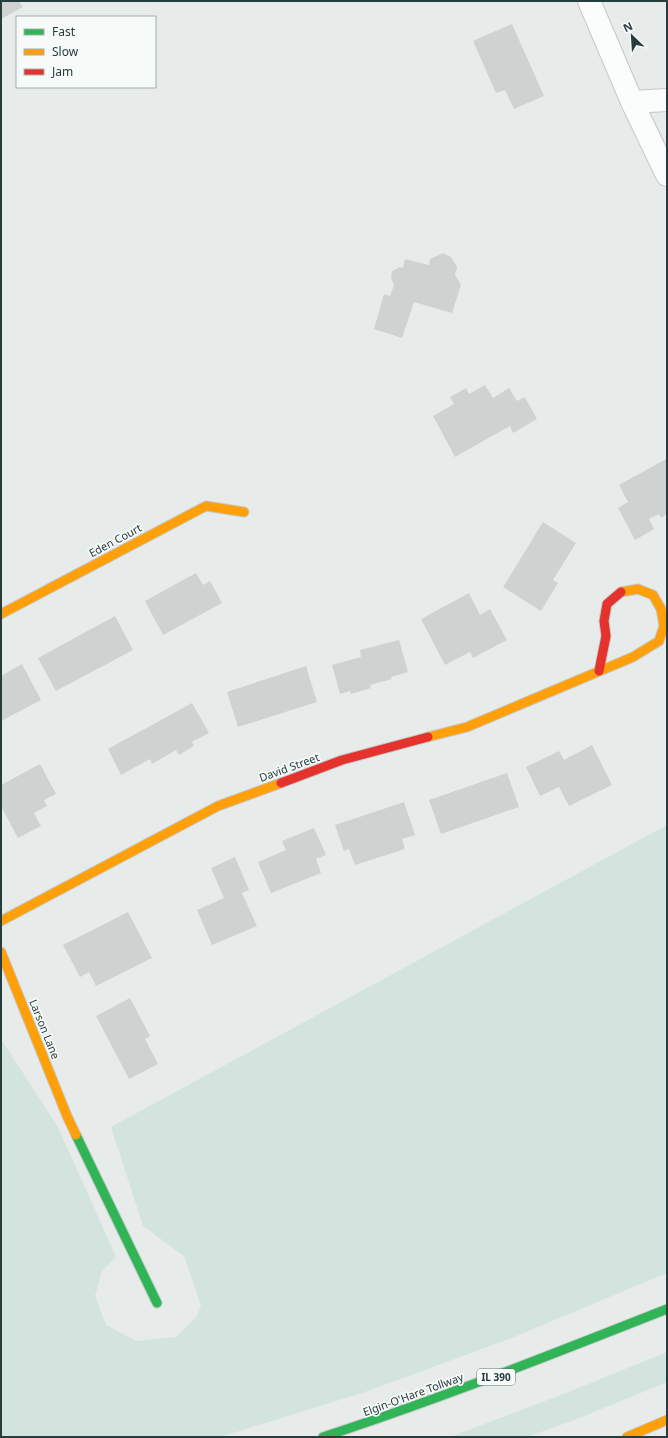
<svg xmlns="http://www.w3.org/2000/svg" width="668" height="1438" font-family="'Noto Sans',sans-serif">
	<style>
		.green { fill: #d3e3dd }
		.building { fill: #ced3d2 }
		.lines { fill: none; stroke-linecap: round; stroke-linejoin: round }
		.street-casing { stroke: #c4c8c8; stroke-width: 24 }
		.fast-casing { stroke: #c4cac9; stroke-width: 11 }
		.slow-casing { stroke: #c4cac9; stroke-width: 11 }
		.jam-casing { stroke: #c4cac9; stroke-width: 11 }
		.street { stroke: #fbfcfc; stroke-width: 22 }
		.fast { stroke: #30b455; stroke-width: 9 }
		.slow { stroke: #ff9f0a; stroke-width: 9 }
		.jam { stroke: #e5322d; stroke-width: 9 }
		.labels { text-anchor: middle; dominant-baseline: central; stroke-width: 3.5; stroke-linejoin: round; paint-order: stroke }
		.shield { fill: #f6faf9; stroke: #657575; stroke-width: 1 }
		.shield-label { font-size: 10px; font-weight: bold; fill: #273c3d }
		.street-label { font-size: 11px; fill: #273c3d; stroke: #f6faf9 }
	</style>
	<rect width="100%" height="100%" fill="#e7eceb"/>
	<g class="green">
		<polygon points="667,825 667,1273 509,1339 365,1392 220,1437 1,1437 1,1039 58,1127 116,1257 102,1271 95,1296 106,1325 136,1341 176,1337 197,1316 201,1305 184,1256 143,1226 111,1127"/>
		<polygon points="667,1352 667,1382 577,1419 527,1437 450,1437 566,1393"/>
	</g>
	<g class="building">
		<polygon points="1,1 19,1 23,7 1,19"/>
		<polygon points="512,24 544,96 514,109 505,90 496,93 473,41"/>
		<polygon points="443,253 451,257 457,267 455,275 461,285 452,313 414,302 402,338 374,329 384,294 390,296 394,285 391,278 392,271 400,267 403,268 405,259 429,265 430,259"/>
		<polygon points="485,385 493,398 509,388 517,401 525,397 537,419 513,433 510,426 455,457 433,416 454,404 450,397 466,388 469,394"/>
		<polygon points="666,459 667,514 661,518 659,514 649,519 654,529 635,540 618,508 628,502 619,485"/>
		<polygon points="543,522 576,543 553,580 558,583 541,611 503,587"/>
		<polygon points="196,573 203,585 210,581 222,603 163,635 145,601"/>
		<polygon points="469,593 480,615 490,609 507,640 473,658 470,652 445,665 421,619"/>
		<polygon points="115,616 133,650 56,691 38,658"/>
		<polygon points="399,640 408,672 391,677 392,679 370,685 371,688 351,694 350,691 340,694 332,665 361,657 360,650"/>
		<polygon points="22,664 41,700 1,721 1,676"/>
		<polygon points="306,666 317,702 238,727 227,692"/>
		<polygon points="192,703 209,733 192,742 194,746 179,755 176,750 152,764 150,759 121,775 108,749"/>
		<polygon points="592,745 612,785 569,806 559,787 540,796 526,767 559,751 564,760"/>
		<polygon points="40,764 56,794 44,800 47,806 34,813 41,826 18,838 1,806 1,785"/>
		<polygon points="507,773 519,807 441,834 429,800"/>
		<polygon points="404,802 415,835 402,839 405,849 355,865 349,849 344,851 335,825"/>
		<polygon points="314,828 326,855 316,859 321,873 271,893 258,862 286,850 282,841"/>
		<polygon points="235,857 249,890 242,893 257,926 212,945 197,910 224,898 211,868"/>
		<polygon points="128,912 152,958 96,986 89,972 80,977 63,945"/>
		<polygon points="130,998 150,1036 145,1039 158,1064 129,1079 96,1016"/>
	</g>
	<g class="lines">
		<g class="street-casing">
			<g id="street">
				<polyline points="589,1 632,102 667,175"/>
				<polyline points="632,102 667,100"/>
			</g>
		</g>
		<g class="fast-casing">
			<g id="fast">
				<polyline points="76,1135 157,1303"/>
				<path d="M323 1437C439 1399 553 1354 667 1309"/>
			</g>
		</g>
		<g class="slow-casing">
			<g id="slow">
				<polyline points="1,614 206,506 244,512"/>
				<polyline points="428,737 467,727 633,657 659,641 664,626 661,609 653,595 638,589 621,592"/>
				<polyline points="1,921 218,806 281,783"/>
				<polyline points="1,952 67,1116 76,1135"/>
				<polyline points="627,1437 667,1420"/>
			</g>
		</g>
		<g class="jam-casing">
			<g id="jam">
				<polyline points="599,671 606,636 604,621 607,604 621,592"/>
				<polyline points="281,783 342,760 428,737"/>
			</g>
		</g>
		<use href="#street" class="street"/>
		<use href="#fast" class="fast"/>
		<use href="#slow" class="slow"/>
		<use href="#jam" class="jam"/>
	</g>
	<g class="labels">
		<rect class="shield" x="477" y="1369" width="38" height="16" rx="3"/>
		<g class="shield-label">
			<text x="496" y="1377">IL 390</text>
		</g>
		<g class="street-label">
			<text transform="translate(115 540) rotate(-28)">Eden Court</text>
			<text transform="translate(289 767) rotate(-20)">David Street</text>
			<text transform="translate(45 1029) rotate(68)">Larson Lane</text>
			<text transform="translate(413 1394) rotate(-20)">Elgin-O'Hare Tollway</text>
		</g>
	</g>
	<rect width="668" height="1438" fill="none" stroke="#273c3d" stroke-width="4"/>
	<rect x="16" y="16" width="140" height="72" fill="#f6faf9" stroke="#a3aeae"/>
	<rect x="24" y="29" width="20" height="6" fill="#30b455" stroke="#a3aeae"/>
	<text x="52" y="36" font-size="12" fill="#273c3d">Fast</text>
	<rect x="24" y="49" width="20" height="6" fill="#ff9f0a" stroke="#a3aeae"/>
	<text x="52" y="56" font-size="12" fill="#273c3d">Slow</text>
	<rect x="24" y="69" width="20" height="6" fill="#e5322d" stroke="#a3aeae"/>
	<text x="52" y="76" font-size="12" fill="#273c3d">Jam</text>
	<g transform="translate(632 36) rotate(335)" stroke="#f6faf9" stroke-width="3" paint-order="stroke">
	<path d="M0-3L7 15L0 10L-7 15Z" fill="#273c3d"/>
	<text y="-6" font-size="11" font-weight="bold" text-anchor="middle" fill="#273c3d">N</text>
	</g>
</svg>
